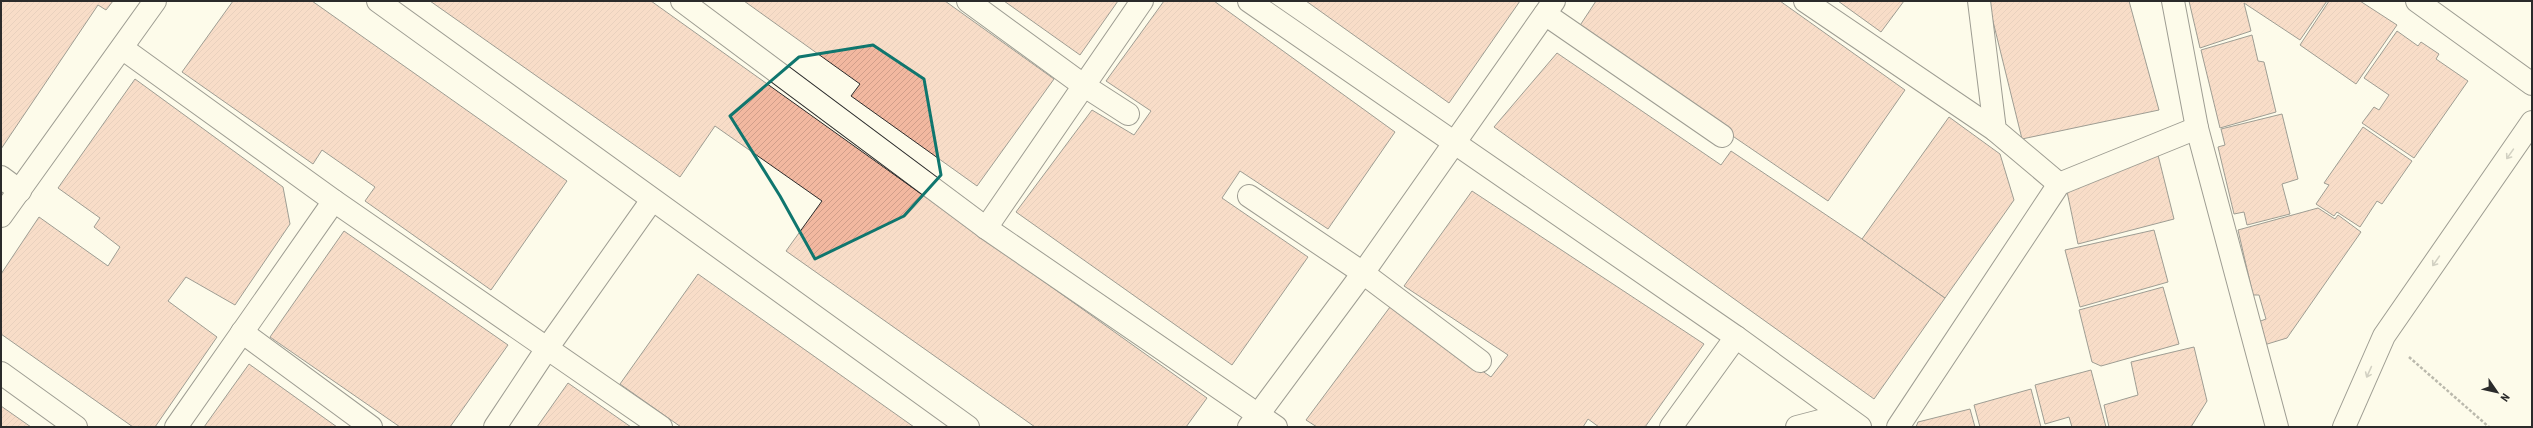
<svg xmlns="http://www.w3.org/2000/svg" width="2533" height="428" font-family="'Roboto Condensed',sans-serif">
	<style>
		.building { fill: url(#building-hatch); stroke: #2b2b2b }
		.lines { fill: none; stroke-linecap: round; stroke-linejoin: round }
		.minor-casing { stroke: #2b2b2b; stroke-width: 24 }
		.path { stroke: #6a6964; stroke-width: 2.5; stroke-dasharray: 3 2; stroke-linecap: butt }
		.minor { stroke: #fdfbea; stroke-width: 22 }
		.oneway { stroke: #9e9d94 }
		.marked { fill: none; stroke: #0f766e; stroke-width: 3; stroke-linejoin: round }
	</style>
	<defs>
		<pattern id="building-hatch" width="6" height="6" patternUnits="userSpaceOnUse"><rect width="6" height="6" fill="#f2b8a0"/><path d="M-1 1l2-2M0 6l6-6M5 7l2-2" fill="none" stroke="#d09e8a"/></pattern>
	</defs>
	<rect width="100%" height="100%" fill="#fdfbea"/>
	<g class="building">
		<polygon points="1,1 113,1 106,10 98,5 1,149"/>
		<polygon points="233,1 312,1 567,181 491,290 365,201 375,187 322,150 313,164 182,72"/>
		<polygon points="430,1 651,1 1207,398 1186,427 1035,427 786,251 822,201 715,126 680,177"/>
		<polygon points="744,1 945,1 1054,79 977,186 851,96 860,84"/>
		<polygon points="1004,1 1118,1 1080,55"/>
		<polygon points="1164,1 1214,1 1395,132 1328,229 1240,171 1222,198 1308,257 1232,365 1016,212 1092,110 1134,135 1151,111 1106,81"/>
		<polygon points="1306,1 1520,1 1449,103"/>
		<polygon points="1596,1 1780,1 1905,90 1828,201 1577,30"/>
		<polygon points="1838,1 1904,1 1881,32"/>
		<polygon points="1988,1 2129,1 2159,110 2022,139"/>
		<polygon points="2189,1 2327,1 2300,40 2244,3 2251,31 2200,48"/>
		<polygon points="2329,1 2360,1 2397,25 2356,84 2300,45"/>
		<polygon points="2397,31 2418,46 2421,42 2439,54 2436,59 2468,81 2414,158 2362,123 2374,107 2379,110 2389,95 2364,78"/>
		<polygon points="2252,35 2258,61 2264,62 2276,112 2220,128 2201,50"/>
		<polygon points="1557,53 1721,165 1731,151 1862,239 1945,298 1874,399 1494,127"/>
		<polygon points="135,79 283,187 290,224 235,305 186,277 168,301 217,337 155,427 133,427 1,334 1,274 39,217 108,266 120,247 94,227 100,218 58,188"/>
		<polygon points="2282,114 2298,179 2282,184 2290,214 2247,225 2244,212 2234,214 2218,147 2225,145 2221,129"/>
		<polygon points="1949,117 2000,154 2014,200 1945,298 1862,239"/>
		<polygon points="2363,127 2412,161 2382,204 2377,201 2360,227 2337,212 2334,216 2316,204 2329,185 2324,183"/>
		<polygon points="2158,155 2174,219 2078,244 2065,182"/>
		<polygon points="1472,191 1704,344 1645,427 1599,427 1588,419 1583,427 1317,427 1306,420 1390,307 1491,377 1508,355 1404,286"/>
		<polygon points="2318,208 2335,219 2338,215 2361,232 2287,338 2264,345 2258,322 2266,319 2259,295 2253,295 2238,230"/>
		<polygon points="2154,230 2168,282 2080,307 2065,250"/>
		<polygon points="344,231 508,345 450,427 400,427 270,337"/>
		<polygon points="698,274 914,427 681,427 620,384"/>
		<polygon points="2163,287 2179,344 2101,366 2092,362 2079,310"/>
		<polygon points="2194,347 2207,401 2191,427 2109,427 2104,405 2138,395 2131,362"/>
		<polygon points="249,364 337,427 204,427"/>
		<polygon points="2091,370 2106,427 2072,427 2069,417 2045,424 2035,385"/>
		<polygon points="568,383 631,427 537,427"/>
		<polygon points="2031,389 2041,427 1980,427 1974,405"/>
		<polygon points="1,406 31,427 1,427"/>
		<polygon points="1970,409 1975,427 1916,427 1918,422"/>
	</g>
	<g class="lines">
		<g class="minor-casing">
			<g id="minor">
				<polyline points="378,1 968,427"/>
				<polyline points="682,1 986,228 1276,427"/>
				<polyline points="968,1 1083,85 1128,114"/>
				<polyline points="1249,1 1736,337 1860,427"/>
				<polyline points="1805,1 1995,130"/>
				<polyline points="1979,1 1995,130 2059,184"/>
				<polyline points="2173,1 2197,128 2277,427"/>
				<polyline points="2417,1 2532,84"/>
				<polyline points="1545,14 1722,136"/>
				<polyline points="122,48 334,201 661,427"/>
				<polyline points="1,177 20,191"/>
				<polyline points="1249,196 1363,273 1480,361"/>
				<polyline points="1,216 155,1"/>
				<polyline points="986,228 1142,1"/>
				<polyline points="242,332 371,427"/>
				<polyline points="1,373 76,427"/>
				<polyline points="176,427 334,201"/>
				<polyline points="495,427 548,347 652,200"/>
				<polyline points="1249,427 1363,273 1554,1"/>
				<polyline points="1671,427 1736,337"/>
				<polyline points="1797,427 1843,415"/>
				<polyline points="1898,427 2059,184 2197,128"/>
				<polyline points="2344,427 2384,336 2532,122"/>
			</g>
		</g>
		<polyline class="path" points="2409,357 2489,427"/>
		<use href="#minor" class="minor"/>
	</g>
	<defs><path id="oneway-shaft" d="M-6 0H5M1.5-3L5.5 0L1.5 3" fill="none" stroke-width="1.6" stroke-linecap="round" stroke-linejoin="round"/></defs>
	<g class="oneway">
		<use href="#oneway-shaft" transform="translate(2510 154) rotate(125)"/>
		<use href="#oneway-shaft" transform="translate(2436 261) rotate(125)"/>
		<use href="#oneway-shaft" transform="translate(2369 372) rotate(114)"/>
	</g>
	<path d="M0 0H2533V428H0ZM873 45 924 79 941 175 904 216 815 259 780 196 730 116 799 57Z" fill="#fdfbea" fill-opacity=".55" fill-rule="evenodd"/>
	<path class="marked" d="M873 45 924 79 941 175 904 216 815 259 780 196 730 116 799 57Z"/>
	<rect width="2533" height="428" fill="none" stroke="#2b2b2b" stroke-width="4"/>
	<g transform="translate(2497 392) rotate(124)" stroke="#fdfbea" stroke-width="3" paint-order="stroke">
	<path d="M0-3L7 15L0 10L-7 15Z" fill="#2b2b2b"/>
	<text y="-6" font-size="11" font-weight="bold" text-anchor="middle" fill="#2b2b2b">N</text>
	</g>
</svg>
